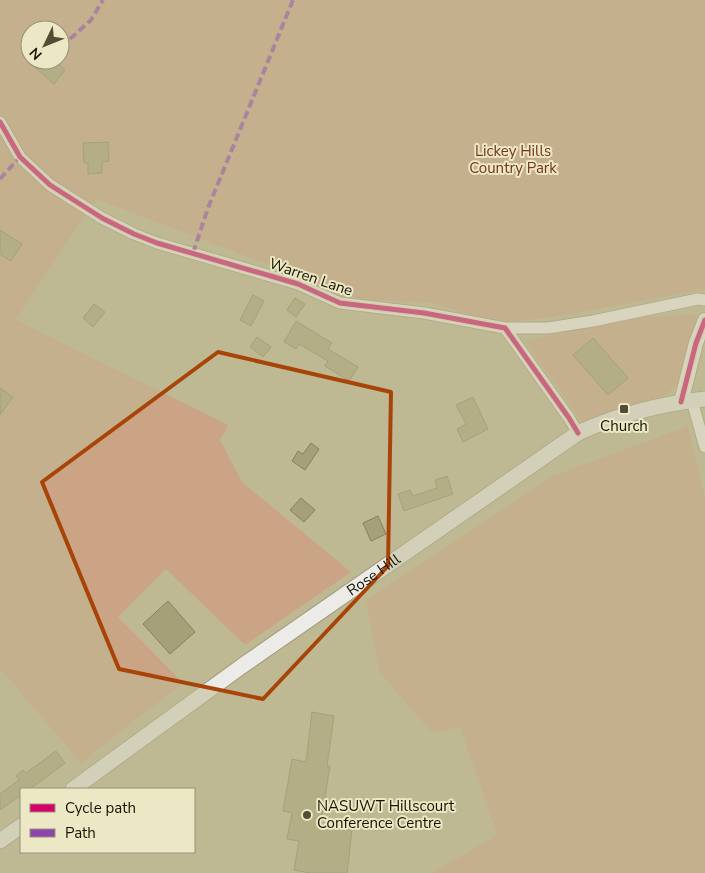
<svg xmlns="http://www.w3.org/2000/svg" width="705" height="873" font-family="'Nunito Sans',sans-serif">
	<style>
		.green { fill: #cba486; fill-rule: evenodd }
		.building { fill: #a6a078; stroke: #848060 }
		.lines { fill: none; stroke-linecap: round; stroke-linejoin: round }
		.minor-casing { stroke: #9e997b; stroke-width: 13 }
		.tertiary-casing { stroke: #9e997b; stroke-width: 16 }
		.secondary-casing { stroke: #9e997b; stroke-width: 17 }
		.minor { stroke: #f5f4ef; stroke-width: 11 }
		.tertiary { stroke: #f5f4ef; stroke-width: 14 }
		.secondary { stroke: #ecebe8; stroke-width: 15 }
		.quiet { stroke: #8e44ad; stroke-width: 4; stroke-dasharray: 8 4; stroke-linecap: butt }
		.cycleway-casing { stroke: #ece7c4; stroke-width: 8 }
		.cycleway { stroke: #d6006c; stroke-width: 5 }
		.marked { fill: none; stroke: #a94408; stroke-width: 4; stroke-linejoin: round }
		.poi-dot { fill: #524d33; stroke: #ece7c4; stroke-width: 2 }
		.labels { text-anchor: middle; dominant-baseline: central; stroke-width: 4; stroke-linejoin: round; paint-order: stroke }
		.park-label { font-size: 15px; fill: #76341a; stroke: #ece7c4 }
		.street-label { font-size: 15px; fill: #171300; stroke: #ece7c4 }
		.poi-label { font-size: 15px; fill: #171300; stroke: #ece7c4 }
	</style>
	<rect width="100%" height="100%" fill="#bfb993"/>
	<g class="green">
		<path d="M0 0H705V289L553 317 498 323 432 303 358 299 96 199 16 320 228 425 220 440 242 482 351 572 245 645 166 569 118 617 183 683 81 763 0 669ZM30 30H60V60H30Z"/>
		<polygon points="694,314 698,321 678,383 666,395 584,425 525,341 627,319"/>
		<polygon points="688,426 705,497 705,873 432,873 497,835 460,727 432,733 379,672 366,600 552,476"/>
	</g>
	<g class="building">
		<polygon points="27,60 54,60 65,70 54,84"/>
		<polygon points="108,142 109,161 102,162 102,173 88,174 88,163 84,163 83,143"/>
		<polygon points="0,230 22,244 11,261 0,254"/>
		<polygon points="253,295 264,301 251,326 240,320"/>
		<polygon points="295,298 305,304 296,317 287,310"/>
		<polygon points="94,304 105,312 93,327 83,318"/>
		<polygon points="296,321 332,343 328,349 358,367 349,381 325,366 328,361 299,344 296,349 284,342"/>
		<polygon points="257,337 271,347 263,357 250,347"/>
		<polygon points="593,338 628,378 608,395 573,355"/>
		<polygon points="0,388 13,397 0,415"/>
		<polygon points="473,397 488,429 463,442 457,429 466,424 456,405"/>
		<polygon points="311,443 319,449 305,470 292,461 298,451 303,454"/>
		<polygon points="447,476 453,494 404,511 398,494 410,490 413,496 437,488 435,480"/>
		<polygon points="301,498 315,510 304,522 290,510"/>
		<polygon points="378,516 386,534 371,541 363,523"/>
		<polygon points="168,601 195,632 170,654 143,624"/>
		<polygon points="312,712 334,716 327,766 330,766 320,827 352,830 347,873 310,873 294,870 299,841 287,839 292,813 283,811 292,759 306,762"/>
		<polygon points="56,751 65,763 30,789 21,789 21,795 0,810 0,794 19,780 16,776 23,770 26,773"/>
	</g>
	<g class="lines">
		<g class="minor-casing">
			<g id="minor">
				<polyline points="0,122 20,157 50,185 102,218 134,234 157,243 298,284 340,303 424,313 505,328 569,418 578,433"/>
				<polyline points="505,328 548,328 593,321 698,299 705,300"/>
				<polyline points="692,401 705,447"/>
			</g>
		</g>
		<g class="tertiary-casing">
			<polyline id="tertiary" points="681,402 696,343 705,320"/>
		</g>
		<g class="secondary-casing">
			<g id="secondary">
				<path id="s1" d="M73 789 242 666 578 433C617 415 662 404 705 399"/>
				<polyline points="0,841 21,826"/>
			</g>
		</g>
		<use href="#minor" class="minor"/>
		<use href="#tertiary" class="tertiary"/>
		<use href="#secondary" class="secondary"/>
		<g class="quiet">
			<polyline points="70,39 91,20 103,0"/>
			<polyline points="0,179 20,157"/>
			<polyline points="193,253 208,208 293,0"/>
		</g>
		<g class="cycleway-casing">
			<g id="cycleway">
				<polyline points="0,122 20,157 50,185 102,218 134,234 157,243 298,284 340,303 424,313 505,328 569,418 578,433"/>
				<polyline points="681,402 696,343 705,320"/>
			</g>
		</g>
		<use href="#cycleway" class="cycleway"/>
	</g>
	<path d="M0 0H705V873H0ZM218 352 391 392 388 566 263 699 119 669 42 482Z" fill="#bfb993" fill-opacity=".55" fill-rule="evenodd"/>
	<path class="marked" d="M218 352 391 392 388 566 263 699 119 669 42 482Z"/>
	<g class="poi-dot">
		<rect x="619" y="404" width="10" height="10" rx="2.5"/>
		<circle cx="307" cy="815" r="5"/>
	</g>
	<g class="labels">
		<g class="park-label">
			<text x="513" y="151">Lickey Hills<tspan x="513" dy="17">Country Park</tspan></text>
		</g>
		<g class="street-label">
			<text transform="translate(311 277) rotate(19)">Warren Lane</text>
			<text stroke="none"><textPath href="#s1" startOffset="369">Rose Hill</textPath></text>
		</g>
		<g class="poi-label">
			<text x="624" y="426">Church</text>
			<text x="317" y="806" text-anchor="start">NASUWT Hillscourt<tspan x="317" dy="17">Conference Centre</tspan></text>
		</g>
	</g>
	<rect x="20" y="788" width="175" height="65" fill="#ece7c4" stroke="#979276"/>
	<rect x="30" y="804" width="25" height="8" fill="#d6006c" stroke="#979276"/>
	<text x="65" y="813" font-size="15" fill="#171300">Cycle path</text>
	<rect x="30" y="829" width="25" height="8" fill="#8e44ad" stroke="#979276"/>
	<text x="65" y="838" font-size="15" fill="#171300">Path</text>
	<g transform="translate(45 45) rotate(227)"><circle r="24" fill="#ece7c4" stroke="#979276"/>
	<path d="M0-4L9 19L0 12L-9 19Z" fill="#524d33"/>
	<text y="-8" font-size="14" font-weight="bold" text-anchor="middle" fill="#171300">N</text>
	</g>
</svg>
